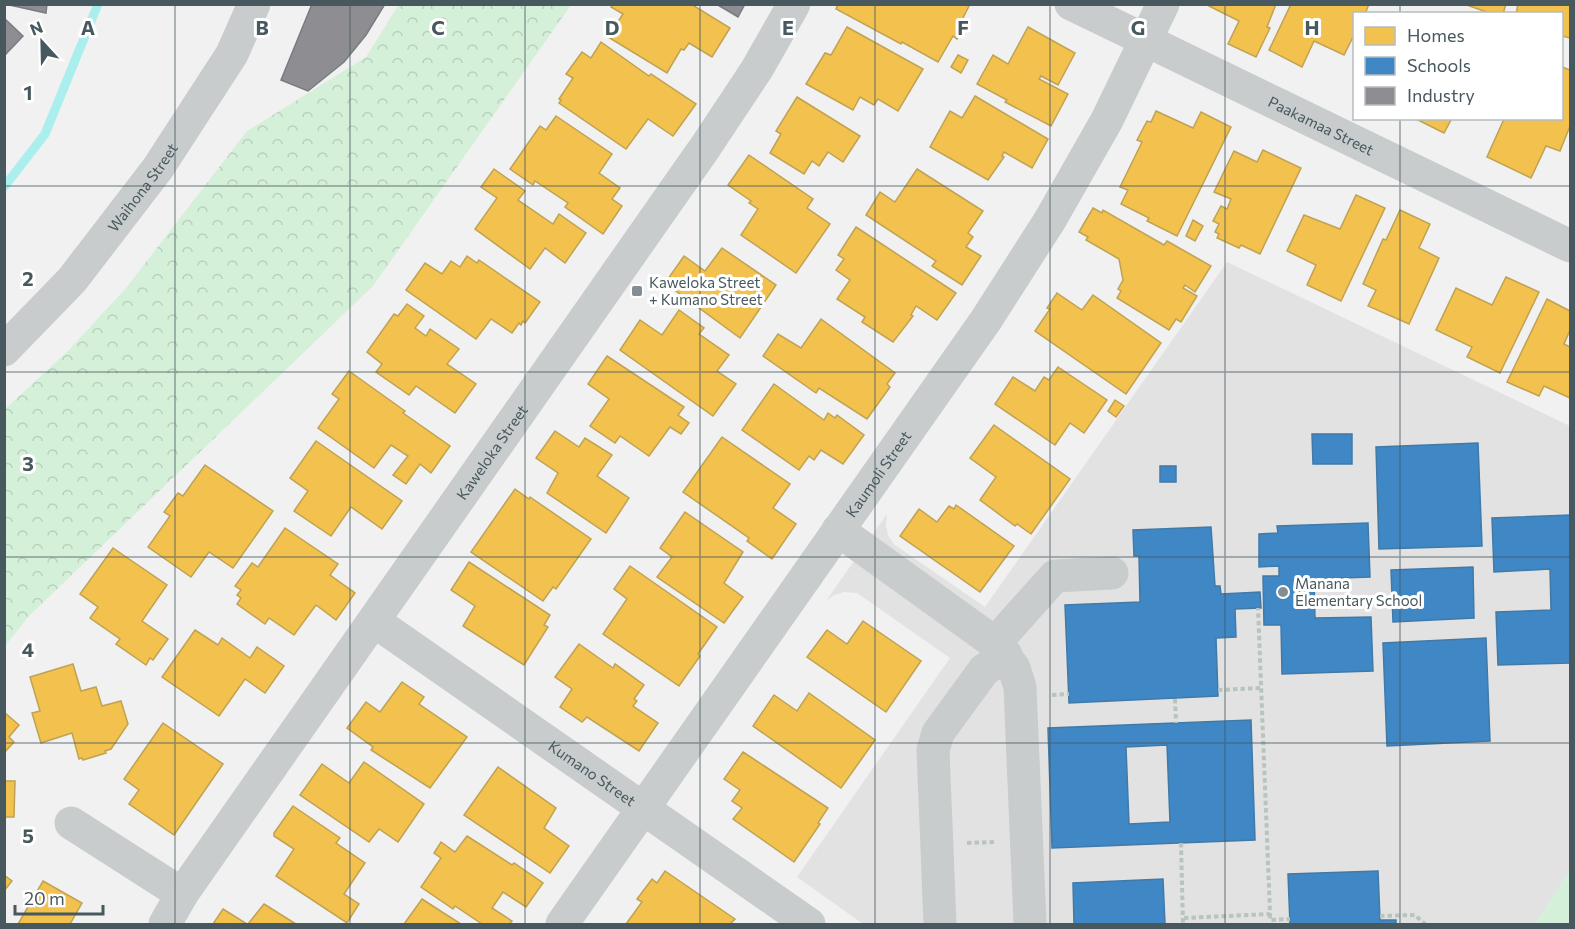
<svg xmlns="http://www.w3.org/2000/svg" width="1575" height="929" font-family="Commissioner,sans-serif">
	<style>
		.education { fill: #e3e2e3 }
		.forest { fill: url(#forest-crowns) }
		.green { fill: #d5f0d9 }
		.homes { fill: #f2c14e; stroke: #bfa253; stroke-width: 1.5 }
		.schools { fill: #3f88c5; stroke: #417aa6; stroke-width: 1.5; fill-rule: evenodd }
		.industry { fill: #8d8d92; stroke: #787d82; stroke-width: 1.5 }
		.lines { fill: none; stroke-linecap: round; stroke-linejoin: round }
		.stream { stroke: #aaefee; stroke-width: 9 }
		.path { stroke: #b7c5be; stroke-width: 4; stroke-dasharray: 4.5 3; stroke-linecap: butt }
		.minor { stroke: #c8cccd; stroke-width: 33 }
		.grid { fill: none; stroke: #47585e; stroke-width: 1.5; stroke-opacity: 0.55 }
		.poi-dot { fill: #828e91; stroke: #fff; stroke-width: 2 }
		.labels { text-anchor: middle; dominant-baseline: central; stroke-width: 6; stroke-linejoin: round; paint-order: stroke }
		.street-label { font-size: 15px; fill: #47585e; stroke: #fff }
		.poi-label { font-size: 15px; fill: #47585e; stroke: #fff; text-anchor: start }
		.grid-label { font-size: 20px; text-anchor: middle; font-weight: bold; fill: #47585e; stroke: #fff; stroke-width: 6; stroke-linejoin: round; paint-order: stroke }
	</style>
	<defs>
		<pattern id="forest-crowns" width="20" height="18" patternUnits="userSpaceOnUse" patternTransform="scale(1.5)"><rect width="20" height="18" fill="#d5f0d9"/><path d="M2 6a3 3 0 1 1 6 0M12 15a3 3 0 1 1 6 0" fill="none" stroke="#b8d0bd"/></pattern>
	</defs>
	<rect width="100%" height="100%" fill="#f1f1f1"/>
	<polygon class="education" points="1227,262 1570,426 1570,870 1535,924 863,924 797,877 950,658 857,593 844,592 834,595 826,601 887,514 886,525 888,536 895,545 985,607"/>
	<polygon class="forest" points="399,4 571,5 373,286 29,616 5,646 5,409 68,351 126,288 247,131 366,57"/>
	<polygon class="green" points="1570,870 1570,924 1535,924"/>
	<g class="homes">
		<polygon points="613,4 691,4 730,28 712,57 689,43 684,50 681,49 667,73 608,37 623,14 611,7"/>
		<polygon points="838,4 970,4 962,20 966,22 957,39 953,36 938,62 902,42 901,44 836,9"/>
		<polygon points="1205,4 1276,4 1267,27 1270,28 1256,57 1228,44 1239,21"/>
		<polygon points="1291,4 1369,4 1365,14 1354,14 1354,35 1344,55 1314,41 1302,67 1269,50"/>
		<polygon points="1464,4 1506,4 1503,14 1492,14"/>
		<polygon points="1518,4 1570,4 1570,38 1562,36 1562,14 1516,14"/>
		<polygon points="847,27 923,69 898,111 878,99 874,105 860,97 853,110 806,84 825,53 831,55"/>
		<polygon points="1028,27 1075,53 1058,85 1041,76 1039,79 1068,94 1051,126 1005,102 1007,100 977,84 993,55 1008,64"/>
		<polygon points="601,42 649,76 651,74 696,104 673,136 648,119 626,149 559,103 561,100 559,99 573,78 566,74 582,52 591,58"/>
		<polygon points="958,55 968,60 961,73 951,67"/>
		<polygon points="1562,67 1570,70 1570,126 1560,151 1546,146 1531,178 1487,157 1504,119 1562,118"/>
		<polygon points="975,96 1048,139 1032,168 1004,152 1002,156 1004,157 988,180 930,147 950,111 962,118"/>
		<polygon points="797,97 860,136 843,162 828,152 819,166 812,161 804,174 770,153 781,134 776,131"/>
		<polygon points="1156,111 1193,128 1201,112 1231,127 1177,236 1147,221 1149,218 1121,204 1128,190 1120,187 1142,142 1137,140 1147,121 1151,122"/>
		<polygon points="556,116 612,154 599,173 620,188 612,199 622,206 603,234 565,207 568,203 535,181 533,185 510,169 540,126 546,130"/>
		<polygon points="1414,118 1452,118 1444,133"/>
		<polygon points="1263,150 1301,168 1260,254 1241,245 1239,248 1217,238 1219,234 1215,232 1219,224 1213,221 1221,206 1227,209 1231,199 1214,192 1234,151 1257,162"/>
		<polygon points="749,155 813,199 807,208 830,224 796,273 741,235 758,209 749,203 751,201 728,185"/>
		<polygon points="494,169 525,191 518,200 553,224 559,214 586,233 565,263 545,248 530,269 475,229 497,198 481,187"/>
		<polygon points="917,169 983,211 968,233 973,237 966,247 981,256 962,285 932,266 936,261 866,215 880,192 895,202"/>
		<polygon points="1356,195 1385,208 1341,301 1307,285 1316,265 1287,251 1304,215 1340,229"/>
		<polygon points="1093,208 1102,213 1103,210 1164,245 1167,241 1211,266 1195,292 1185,285 1183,288 1197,296 1181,322 1176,319 1169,330 1117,298 1121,291 1118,289 1123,280 1119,259 1086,240 1088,237 1079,232"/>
		<polygon points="1400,210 1430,224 1419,248 1439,258 1409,324 1368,306 1376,290 1363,284 1383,239 1386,240"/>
		<polygon points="1193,220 1203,226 1195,241 1186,236"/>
		<polygon points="856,227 956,293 937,320 916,306 911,315 913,316 893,342 862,322 865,317 837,299 850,280 836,270 844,259 838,255"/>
		<polygon points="722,248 776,285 740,338 665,283 684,256 705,271"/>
		<polygon points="467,256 477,263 479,260 540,302 525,323 523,321 521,325 519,323 512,333 491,319 476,339 406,290 425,263 442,274 451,261 460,267"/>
		<polygon points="1506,277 1539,292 1500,373 1467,357 1472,347 1436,330 1456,288 1492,305"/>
		<polygon points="1057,293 1082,310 1093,295 1161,343 1126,394 1035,331 1050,309 1047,308"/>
		<polygon points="1547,299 1570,311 1570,330 1564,344 1570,347 1570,398 1544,386 1539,396 1507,382"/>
		<polygon points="407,304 424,316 415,328 426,336 430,329 459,349 447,364 476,384 455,413 416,386 409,395 376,372 382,364 367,352 394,314 398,316"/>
		<polygon points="679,310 704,328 699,334 729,355 717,371 736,384 713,416 620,350 640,320 662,335"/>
		<polygon points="821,319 895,373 887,384 890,387 867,419 819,388 816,393 763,356 778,334 801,348"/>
		<polygon points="607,356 684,407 678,415 689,423 681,434 670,427 649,456 620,436 615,443 590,426 609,399 588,384"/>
		<polygon points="1058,367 1107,400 1084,433 1070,423 1055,445 995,404 1013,377 1035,391 1044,377 1049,380"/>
		<polygon points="349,371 405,411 403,413 450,446 431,473 420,464 406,484 393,475 408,456 391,445 374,468 318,428 339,399 332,394"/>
		<polygon points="774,384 824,420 828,413 835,418 837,415 864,435 843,464 821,450 814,460 809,456 799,470 742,430"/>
		<polygon points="1115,400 1124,406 1116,417 1108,411"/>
		<polygon points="994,425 1070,479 1031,534 1017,524 1015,526 980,500 996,477 970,458"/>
		<polygon points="555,431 579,447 585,438 612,455 597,476 629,498 606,533 547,493 558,473 536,458"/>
		<polygon points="722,437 790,484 773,508 796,524 772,559 747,541 749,538 683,492"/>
		<polygon points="316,441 402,501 382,529 351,507 331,536 294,511 308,491 290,478"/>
		<polygon points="205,465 273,511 233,568 209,552 191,577 148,547 170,516 164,512 178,493 183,496"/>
		<polygon points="515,489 529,499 530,497 591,539 556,589 553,587 543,601 471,552"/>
		<polygon points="956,505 1014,546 980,592 900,536 919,509 937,522 949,506 954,509"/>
		<polygon points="685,512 743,552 724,583 743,597 724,623 657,577 672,557 660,548"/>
		<polygon points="285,528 338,564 330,575 355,593 336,620 316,605 294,635 269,618 265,624 237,604 241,598 237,595 241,590 235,586 252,563 258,567"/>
		<polygon points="113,548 167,585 142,621 168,639 153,660 150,658 146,665 116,644 120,639 90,618 98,607 80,594"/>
		<polygon points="469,562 550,615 544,625 548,627 524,665 463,626 475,606 451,590"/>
		<polygon points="630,566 717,627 698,654 700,656 679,686 603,634 627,599 614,589"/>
		<polygon points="863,621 921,661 886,712 807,657 827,630 847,644"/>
		<polygon points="195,630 218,645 222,638 250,658 257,647 284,666 265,693 245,679 219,716 162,677"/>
		<polygon points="579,644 613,668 615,664 644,685 634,699 637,701 633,706 658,723 639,751 587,717 582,722 560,707 572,689 555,677"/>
		<polygon points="73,664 81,691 96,687 102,706 121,701 128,724 111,749 105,751 106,753 83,760 82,758 79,759 72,733 41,743 32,713 40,711 30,677"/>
		<polygon points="402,682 424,697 419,704 467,737 430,788 371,750 373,747 347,728 366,702 380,712"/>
		<polygon points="809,693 875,740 841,788 753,726 774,695 797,711"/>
		<polygon points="4,712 19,725 9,737 14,742 4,753"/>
		<polygon points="163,723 223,764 174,835 129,804 139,790 124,779"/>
		<polygon points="743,752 828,808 818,823 820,824 794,862 733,819 742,808 732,801 740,790 724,779"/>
		<polygon points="364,762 424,804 398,842 379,829 369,842 300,795 322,764 349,783"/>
		<polygon points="498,767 556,808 544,828 569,846 550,873 464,815"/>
		<polygon points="4,781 15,781 14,817 4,817"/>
		<polygon points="293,806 340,838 336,843 365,863 344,894 359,904 347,923 276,876 294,849 274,836 274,833"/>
		<polygon points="467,836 512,865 514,863 543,883 526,907 503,892 492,908 512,921 509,924 482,924 455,906 453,909 421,887 441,858 434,853 441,842 455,852"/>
		<polygon points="665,871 735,919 730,924 626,924 642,902 637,899 652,879 657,883"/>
		<polygon points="4,875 12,881 4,891"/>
		<polygon points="43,881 82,903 70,924 18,924"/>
		<polygon points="422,899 442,912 461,924 404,924"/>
		<polygon points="264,904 296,924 248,924"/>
		<polygon points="223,909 247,924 213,924"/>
	</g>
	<g class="schools">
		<polygon points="1312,434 1352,434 1352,464 1313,464"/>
		<polygon points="1478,443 1482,546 1379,549 1376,447"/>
		<rect x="1160" y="466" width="16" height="16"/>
		<polygon points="1570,515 1570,663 1498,665 1496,612 1551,610 1550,569 1494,572 1492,518"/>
		<polygon points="1368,523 1370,577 1314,579 1315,618 1371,617 1373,671 1282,674 1281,625 1264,625 1263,576 1279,576 1279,566 1259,567 1259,534 1278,533 1277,526"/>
		<polygon points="1211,527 1215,586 1220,586 1221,594 1260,592 1261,608 1235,609 1236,637 1216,638 1218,696 1069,703 1065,605 1140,602 1139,556 1134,556 1133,530"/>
		<polygon points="1473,567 1474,618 1393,622 1391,570"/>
		<polygon points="1486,638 1490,741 1387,746 1383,643"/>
		<path d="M1251 720 1255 840 1052 848 1048 728ZM1167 745 1170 822 1129 824 1126 747Z"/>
		<polygon points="1378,871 1380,920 1396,920 1396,924 1290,924 1288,874"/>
		<polygon points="1163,879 1165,924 1074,924 1073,883"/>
	</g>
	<g class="industry">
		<polygon points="5,4 47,4 46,13"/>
		<polygon points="312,4 385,4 366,35 344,62 308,91 281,80"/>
		<polygon points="716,4 745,4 738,17"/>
		<polygon points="4,18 23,36 4,56"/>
	</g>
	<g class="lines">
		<polyline class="stream" points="4,187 45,134 98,4"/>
		<g class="path">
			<polyline points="1218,690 1261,688"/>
			<polyline points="1052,695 1069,694"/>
			<polyline points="1175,699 1176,723"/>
			<polyline points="967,843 995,842"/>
			<polyline points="1181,843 1183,924"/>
			<polyline points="1270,914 1270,920 1290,919"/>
			<polyline points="1380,916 1415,915 1425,924"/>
			<polyline points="1184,918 1270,914 1258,608"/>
		</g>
		<g class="minor">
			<path id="s1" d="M1071 4 1570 246"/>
			<path id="s2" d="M4 350 72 280 158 168 232 54 254 4"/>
			<polyline points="838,530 995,643 1014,668 1020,687 1030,924"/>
			<path id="s3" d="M374 621 809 924"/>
			<polyline points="995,643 1055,576 1112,573"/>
			<polyline points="71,823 182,894"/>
			<path id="s4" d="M165 924 182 894 706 146 757 69 794 4"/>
			<path id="s5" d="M562 924 986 320 1050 220 1107 120 1163 4"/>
			<polyline points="940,924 933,750 938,733 984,670 1006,655"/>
		</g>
	</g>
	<path class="grid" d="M175 4V924M350 4V924M525 4V924M700 4V924M875 4V924M1050 4V924M1225 4V924M1400 4V14M1400 118V924M4 186H1570M4 372H1570M4 557H1570M4 743H1570"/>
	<g class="poi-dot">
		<rect x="631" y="285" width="12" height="12" rx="3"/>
		<circle cx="1283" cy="592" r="6"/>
	</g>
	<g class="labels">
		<g class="street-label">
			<text stroke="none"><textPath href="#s1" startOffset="278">Paakamaa Street</textPath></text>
			<text stroke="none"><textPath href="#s2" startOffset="214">Waihona Street</textPath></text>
			<text stroke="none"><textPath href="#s4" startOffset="574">Kaweloka Street</textPath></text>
			<text stroke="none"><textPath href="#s5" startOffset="550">Kaumoli Street</textPath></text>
			<text stroke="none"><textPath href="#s3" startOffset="266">Kumano Street</textPath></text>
		</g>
		<g class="poi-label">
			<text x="649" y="282">Kaweloka Street<tspan x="649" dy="17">+ Kumano Street</tspan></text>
			<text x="1295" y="583">Manana<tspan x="1295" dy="17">Elementary School</tspan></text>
		</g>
	</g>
	<g class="grid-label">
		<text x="88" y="35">A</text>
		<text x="262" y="35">B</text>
		<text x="438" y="35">C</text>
		<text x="612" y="35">D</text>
		<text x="788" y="35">E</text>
		<text x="963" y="35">F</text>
		<text x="1138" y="35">G</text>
		<text x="1312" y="35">H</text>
		<text x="28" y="100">1</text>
		<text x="28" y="286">2</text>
		<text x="28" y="471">3</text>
		<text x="28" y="657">4</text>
		<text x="28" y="843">5</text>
	</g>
	<rect width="1575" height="929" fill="none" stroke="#47585e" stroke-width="12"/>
	<rect x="1353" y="12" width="210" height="108" fill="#ffffff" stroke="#b5bcbf" stroke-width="1.5"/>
	<rect x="1365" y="27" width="30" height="18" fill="#f2c14e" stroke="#b5bcbf" stroke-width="1.5"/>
	<text x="1407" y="42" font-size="18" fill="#47585e">Homes</text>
	<rect x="1365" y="57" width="30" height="18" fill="#3f88c5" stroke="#b5bcbf" stroke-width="1.5"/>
	<text x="1407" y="72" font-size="18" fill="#47585e">Schools</text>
	<rect x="1365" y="87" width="30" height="18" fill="#8d8d92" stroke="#b5bcbf" stroke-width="1.5"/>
	<text x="1407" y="102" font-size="18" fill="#47585e">Industry</text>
	<g transform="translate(42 42) rotate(338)" stroke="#ffffff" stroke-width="4.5" paint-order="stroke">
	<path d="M0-4.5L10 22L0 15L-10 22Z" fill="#47585e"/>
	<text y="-9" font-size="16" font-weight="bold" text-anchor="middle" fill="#47585e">N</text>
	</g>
	<path d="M15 905v9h88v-9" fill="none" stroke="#47585e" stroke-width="3"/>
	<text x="24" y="905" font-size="18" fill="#47585e" stroke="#ffffff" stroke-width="4.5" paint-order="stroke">20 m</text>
</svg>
